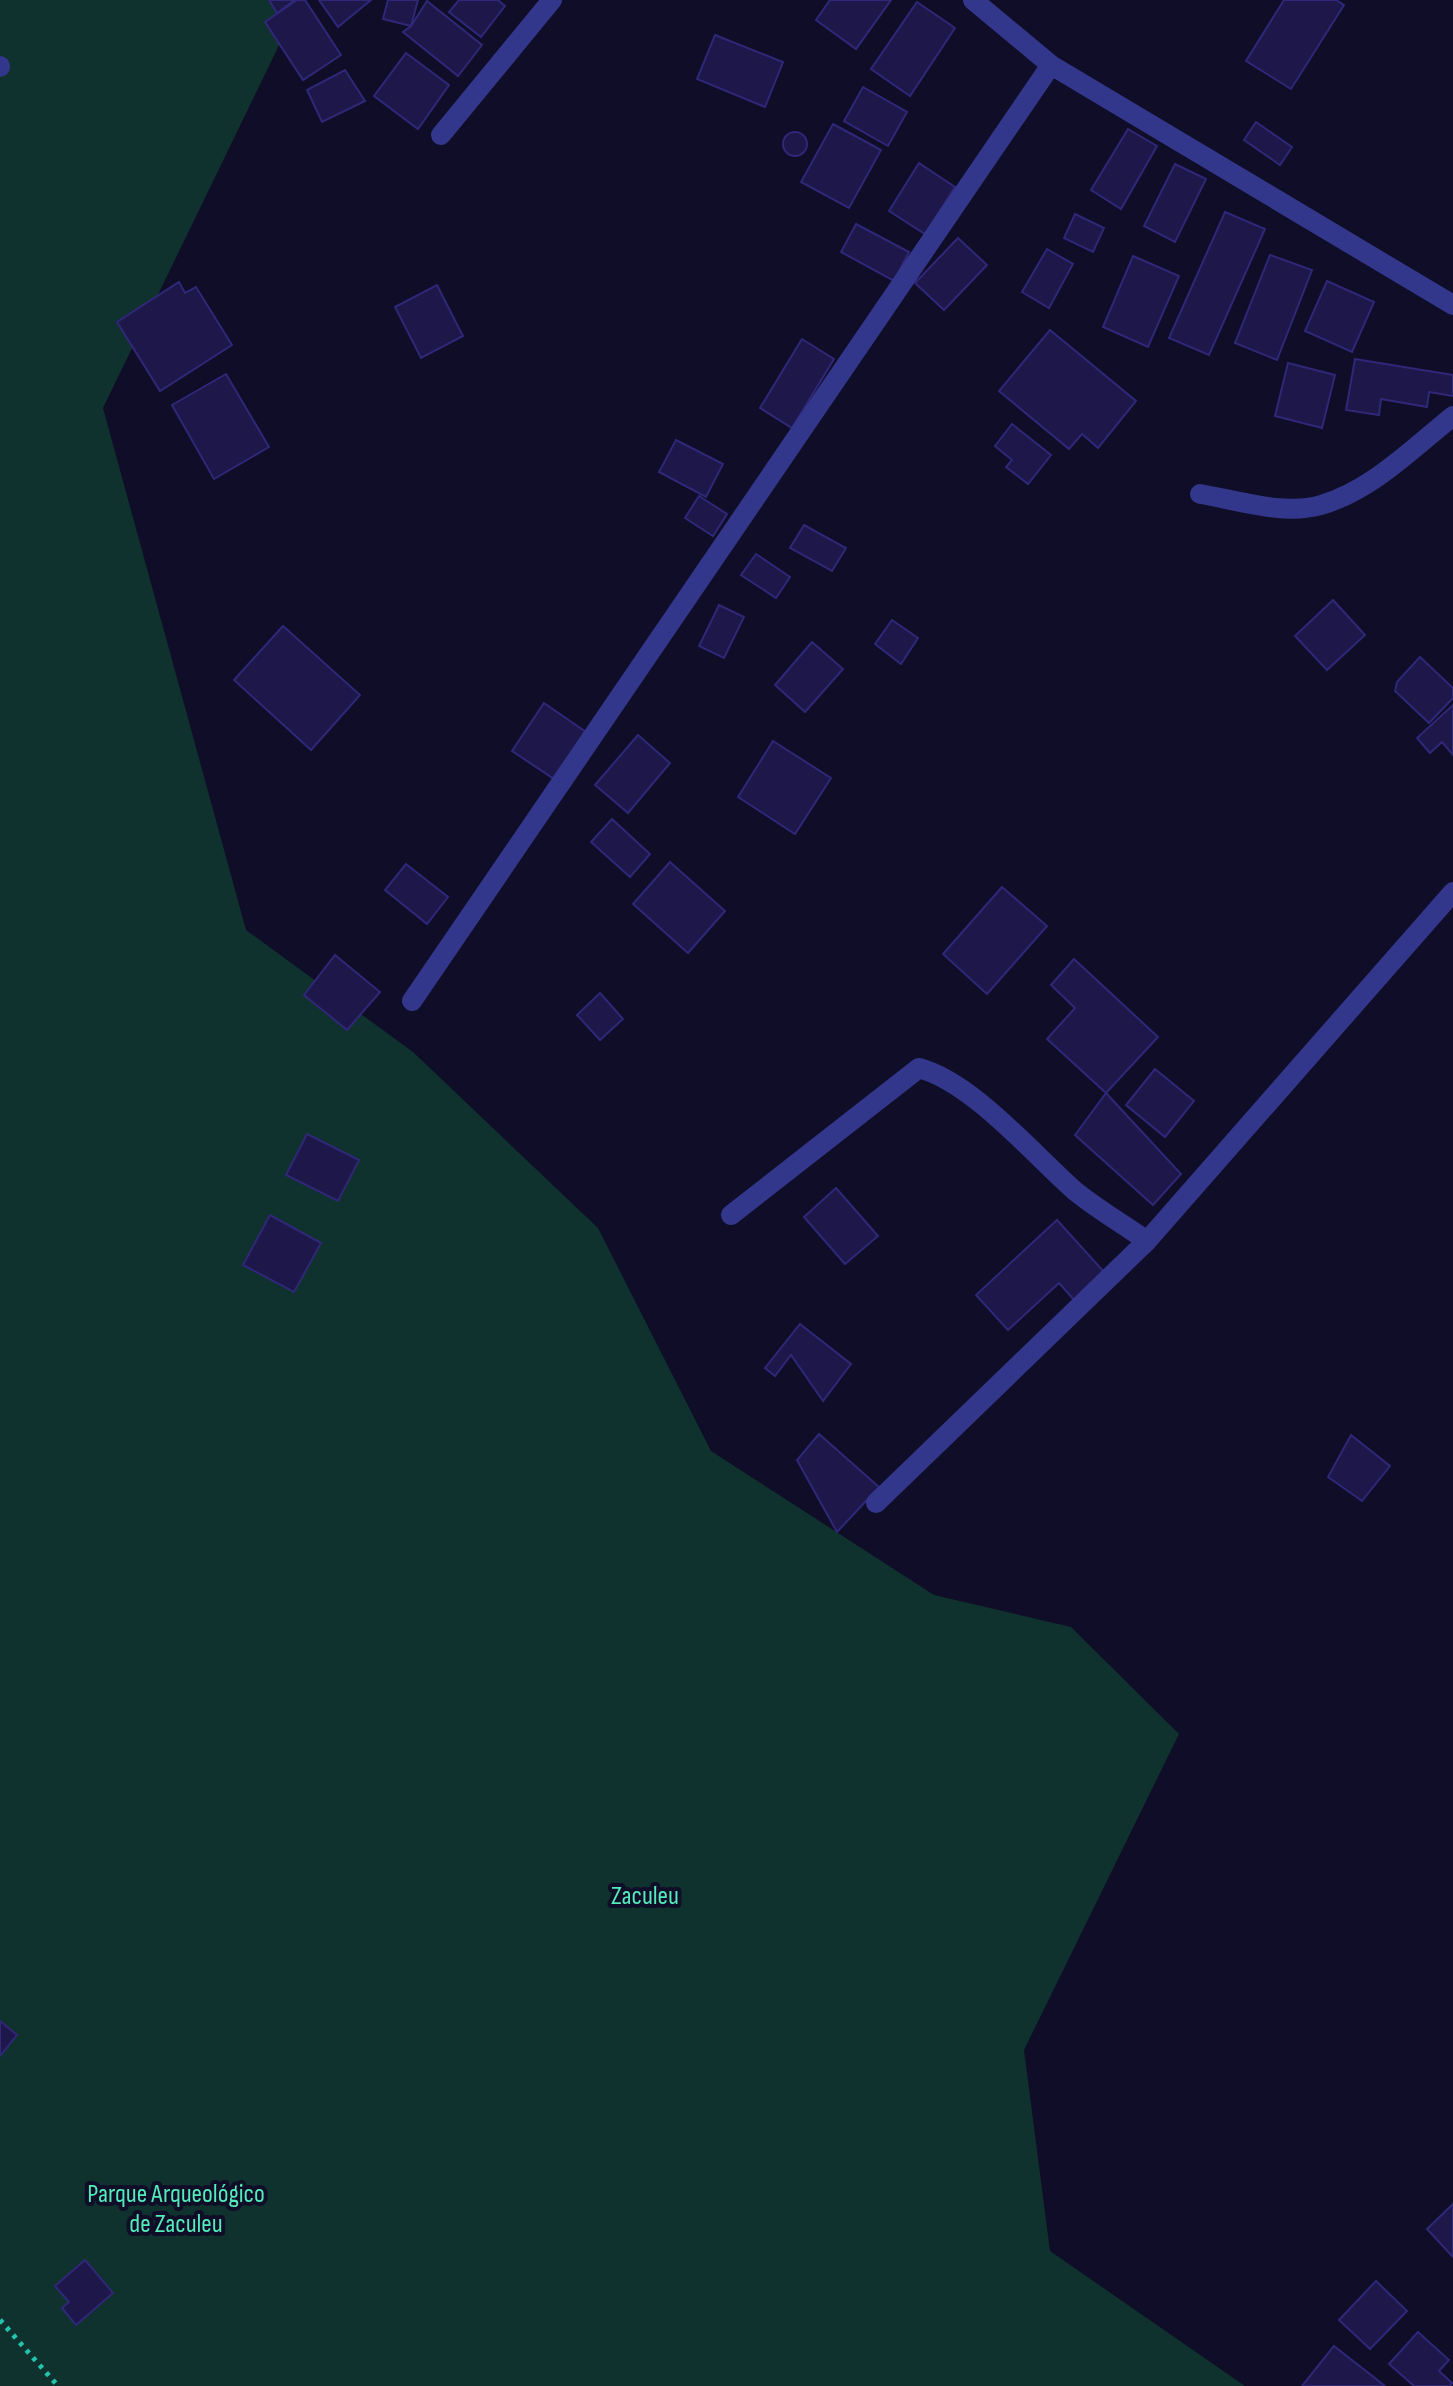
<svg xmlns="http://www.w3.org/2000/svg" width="1453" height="2386" font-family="'Sofia Sans Condensed',sans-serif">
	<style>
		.green { fill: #0f322e }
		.building { fill: #1d174a; stroke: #302778; stroke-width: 2 }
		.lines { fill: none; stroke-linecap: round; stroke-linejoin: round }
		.path { stroke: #23c3ac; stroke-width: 5; stroke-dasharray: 4 6; stroke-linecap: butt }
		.minor { stroke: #33378b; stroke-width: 20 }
		.labels { text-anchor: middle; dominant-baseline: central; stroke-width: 8; stroke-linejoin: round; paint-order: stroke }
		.park-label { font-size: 26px; fill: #53ebb9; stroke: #0f0d27 }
	</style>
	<rect width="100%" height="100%" fill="#0f0d27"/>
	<polygon class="green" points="0,0 301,0 103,408 246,930 413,1052 598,1228 711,1451 934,1595 1071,1627 1179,1734 1024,2050 1050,2251 1245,2386 0,2386"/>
	<g class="building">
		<polygon points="269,0 295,0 277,13"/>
		<polygon points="297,0 305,0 341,55 303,80 265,22"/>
		<polygon points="319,0 371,0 338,27"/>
		<polygon points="388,0 418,0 411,26 383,19"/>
		<polygon points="459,0 498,0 505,6 481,37 449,12"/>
		<polygon points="830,0 891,0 856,49 816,20"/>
		<polygon points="1284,0 1336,0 1344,5 1291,89 1246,61"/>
		<polygon points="427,1 482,45 458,76 403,32 411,26"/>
		<polygon points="917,2 955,28 910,96 871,69"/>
		<polygon points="715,35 783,62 765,107 697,79"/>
		<polygon points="406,53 449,85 418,129 374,96"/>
		<polygon points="345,70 365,101 322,122 307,90"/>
		<polygon points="863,87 907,112 888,146 844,121"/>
		<polygon points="1256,122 1292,147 1280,165 1244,140"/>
		<polygon points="833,124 881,150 849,208 801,182"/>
		<polygon points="1128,129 1157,146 1121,209 1091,190"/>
		<circle cx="795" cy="144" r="12"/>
		<polygon points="919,163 955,187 925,234 889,211"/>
		<polygon points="1175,164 1206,179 1175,242 1144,226"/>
		<polygon points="1225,212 1265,229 1209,355 1169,338"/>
		<polygon points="1075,214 1104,228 1093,252 1064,238"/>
		<polygon points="856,224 909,252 894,281 841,252"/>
		<polygon points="958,238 987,265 944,310 915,283"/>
		<polygon points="1047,249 1073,264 1049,308 1022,292"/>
		<polygon points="1270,255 1312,270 1277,360 1235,343"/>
		<polygon points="1133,256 1179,276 1148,347 1103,327"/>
		<polygon points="1327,281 1374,302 1352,352 1305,331"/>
		<polygon points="179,282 185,293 196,287 232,345 160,391 117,322"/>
		<polygon points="437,285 463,336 421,358 395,307"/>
		<polygon points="1050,330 1136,401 1098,448 1082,434 1069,449 999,391"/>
		<polygon points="802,339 834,359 792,428 760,408"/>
		<polygon points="1355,359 1453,375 1453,396 1429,392 1427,407 1381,399 1379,415 1346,410"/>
		<polygon points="1288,363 1335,375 1322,428 1275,416"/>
		<polygon points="226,374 269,447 214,479 172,405"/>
		<polygon points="1012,424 1051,455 1028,484 1006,467 1012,460 995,446"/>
		<polygon points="676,440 723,464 706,497 659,472"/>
		<polygon points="699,496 727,514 713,536 685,518"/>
		<polygon points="804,525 846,548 832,571 790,548"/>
		<polygon points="756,554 790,577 776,598 741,575"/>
		<polygon points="1333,600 1365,635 1327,670 1295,636"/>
		<polygon points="719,605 744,617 724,658 699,646"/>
		<polygon points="892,620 918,638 901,664 875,644"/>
		<polygon points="283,626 360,695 311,750 234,680"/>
		<polygon points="812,642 843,669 805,712 775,685"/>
		<polygon points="1420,657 1453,688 1453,698 1429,723 1395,691 1397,682"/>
		<polygon points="544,703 586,732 554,779 512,751"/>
		<polygon points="1453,705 1453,755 1442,742 1430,753 1417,738"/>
		<polygon points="638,735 670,763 628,813 595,785"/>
		<polygon points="773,741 831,778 795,834 738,797"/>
		<polygon points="612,819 650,854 630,877 591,842"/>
		<polygon points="670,862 725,911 688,953 633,904"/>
		<polygon points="406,864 448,897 427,924 385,890"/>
		<polygon points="1002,887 1047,926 987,994 943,954"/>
		<polygon points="335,955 380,992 347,1030 304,995"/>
		<polygon points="1074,959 1158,1037 1106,1093 1047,1039 1075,1008 1051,985"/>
		<polygon points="600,993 623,1019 600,1040 577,1015"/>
		<polygon points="1155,1069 1194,1101 1165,1137 1126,1105"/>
		<polygon points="1106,1093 1181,1174 1153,1205 1075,1135"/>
		<polygon points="307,1134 359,1160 338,1201 286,1175"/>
		<polygon points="836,1188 878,1236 845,1264 804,1217"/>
		<polygon points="270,1215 321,1243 294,1292 243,1265"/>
		<polygon points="1057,1220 1105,1273 1075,1301 1059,1283 1008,1330 976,1295"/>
		<polygon points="800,1324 851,1364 823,1401 791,1355 775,1376 765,1368"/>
		<polygon points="819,1434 879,1487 837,1532 797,1460"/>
		<polygon points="1351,1435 1390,1466 1362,1501 1328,1477"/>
		<polygon points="0,2021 17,2035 0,2056"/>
		<polygon points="1453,2204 1453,2257 1427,2229"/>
		<polygon points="85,2260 113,2293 76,2325 62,2308 69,2302 55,2286"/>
		<polygon points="1376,2281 1407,2311 1370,2349 1339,2320"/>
		<polygon points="1418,2332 1449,2360 1439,2371 1452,2383 1450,2386 1414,2386 1389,2364"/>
		<polygon points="1334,2346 1385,2386 1302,2386"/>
	</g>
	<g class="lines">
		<polyline class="path" points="0,2320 58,2386"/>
		<g class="minor">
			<polyline points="973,0 1051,65 1453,305"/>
			<polyline points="0,66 0,67"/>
			<polyline points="441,135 552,0"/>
			<path d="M1200 494C1237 500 1284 516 1321 505 1372 490 1413 448 1453 416"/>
			<polyline points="412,1001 1051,65"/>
			<path d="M731 1215 919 1068C972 1082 1033 1154 1075 1191 1097 1209 1123 1224 1147 1241"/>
			<polyline points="876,1503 1147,1241 1453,892"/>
		</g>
	</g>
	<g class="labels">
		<g class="park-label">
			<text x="645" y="1896">Zaculeu</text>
			<text x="176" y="2194">Parque Arqueológico<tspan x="176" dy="30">de Zaculeu</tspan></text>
		</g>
	</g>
</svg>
